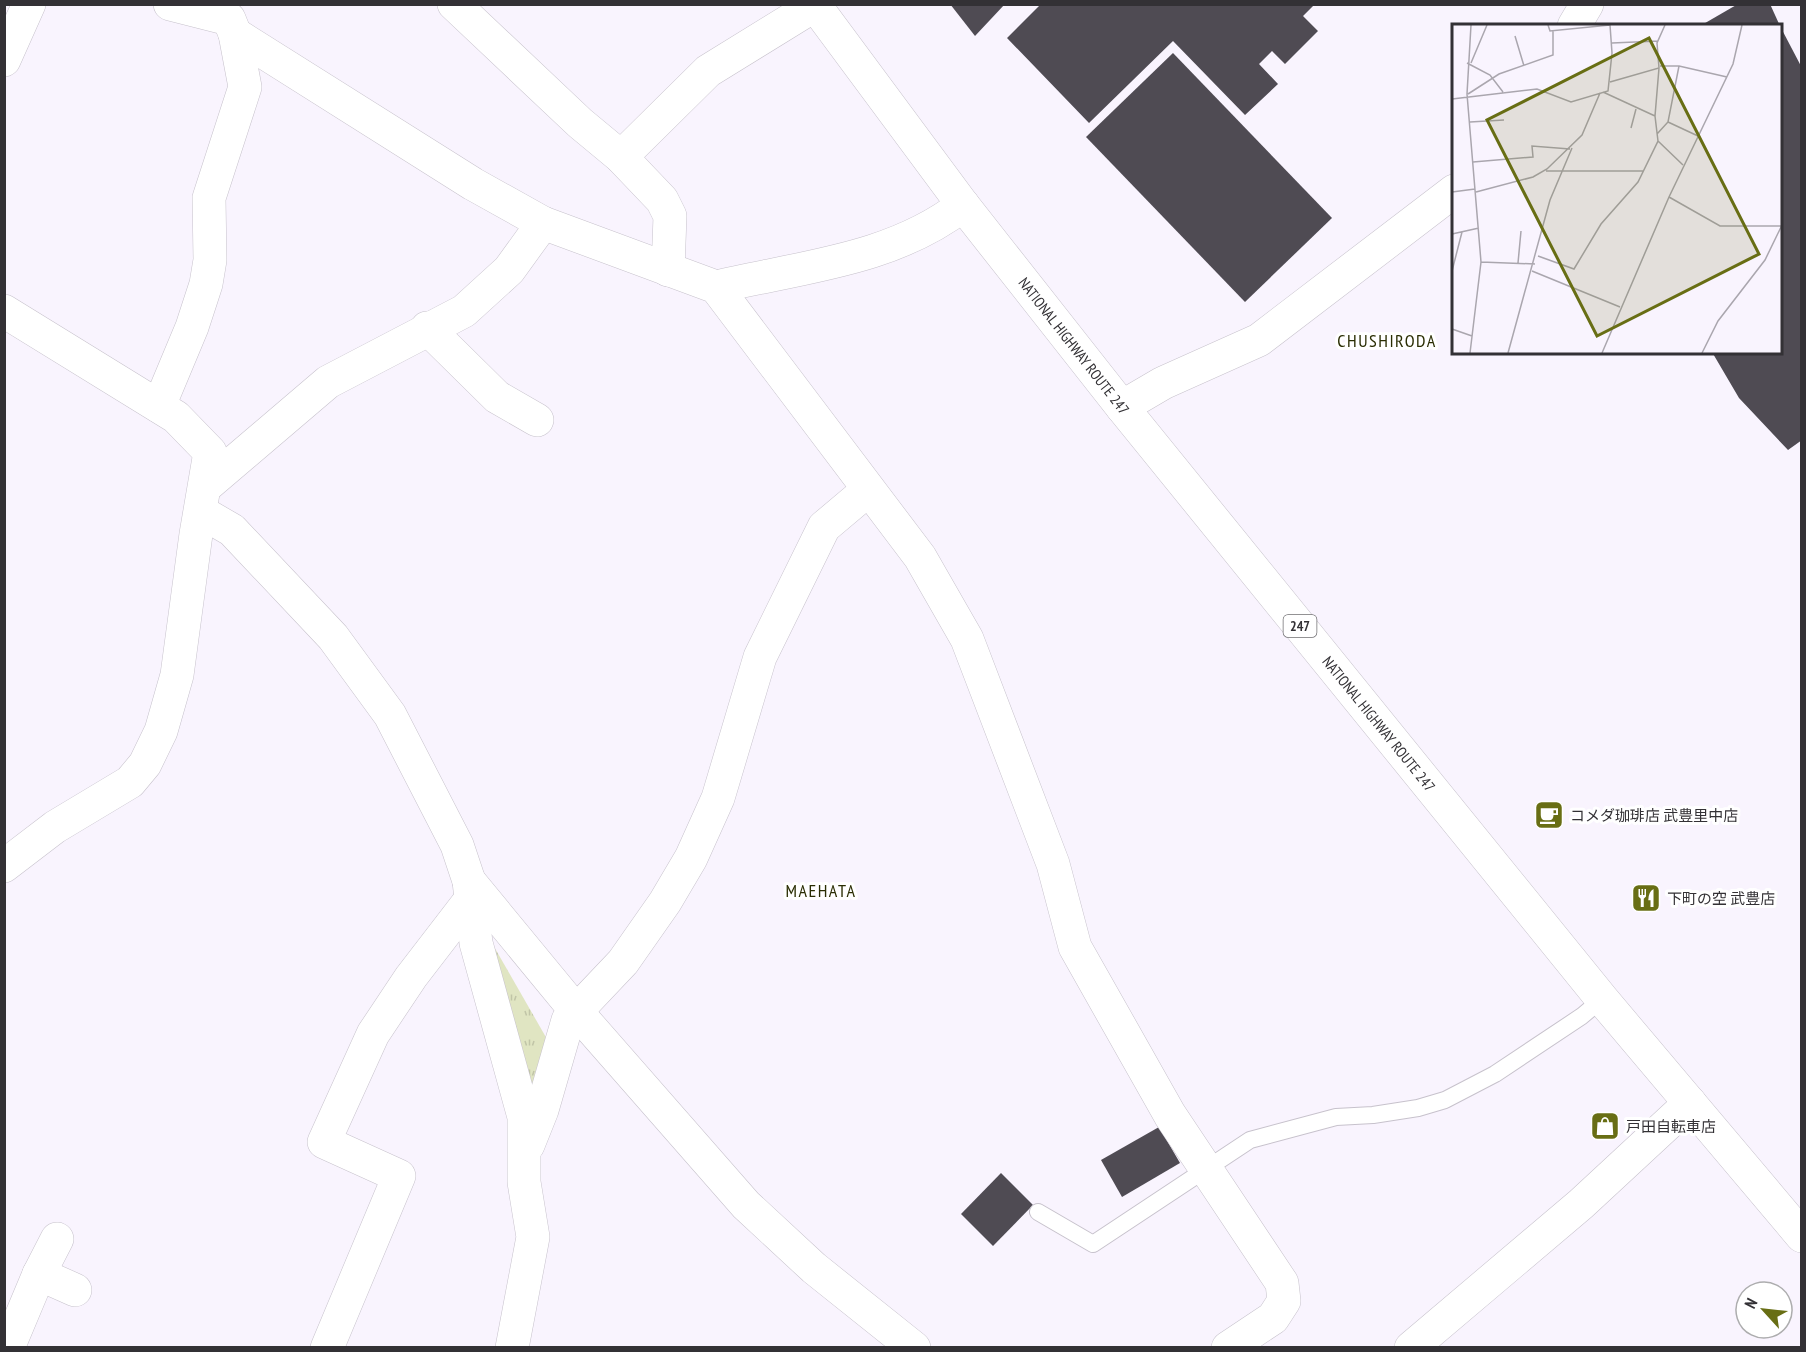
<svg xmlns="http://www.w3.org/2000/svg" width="1806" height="1352" font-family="'PT Sans Narrow','Noto Sans JP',sans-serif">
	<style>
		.park { fill: url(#park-tufts) }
		.building { fill: #4f4b53 }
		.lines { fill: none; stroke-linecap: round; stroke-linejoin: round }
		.service-casing { stroke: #c7c2cc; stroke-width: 18 }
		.minor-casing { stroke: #c7c2cc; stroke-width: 34 }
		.trunk-casing { stroke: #c7c2cc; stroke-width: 34 }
		.service { stroke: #fff; stroke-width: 16 }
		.minor { stroke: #fff; stroke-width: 33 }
		.trunk { stroke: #fff; stroke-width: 33 }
		.labels { text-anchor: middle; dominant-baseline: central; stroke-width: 6; stroke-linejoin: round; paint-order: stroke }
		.shield { fill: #fff; stroke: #706f72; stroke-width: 1.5 }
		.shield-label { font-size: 14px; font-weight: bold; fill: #333135 }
		.street-label { font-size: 15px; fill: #333135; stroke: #fff }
		.poi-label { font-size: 15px; fill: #333135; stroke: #fff; text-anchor: start }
		.quarter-label { font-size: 18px; letter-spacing: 1.5px; fill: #2a2d03; stroke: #fff }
		.inset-road { fill: none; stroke: #aaa6ae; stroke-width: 1.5 }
		.view { fill: #686e14; fill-opacity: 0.15; stroke: #686e14; stroke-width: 3 }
		.inset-edge { fill: none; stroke: #333135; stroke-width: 3 }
	</style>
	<defs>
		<pattern id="park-tufts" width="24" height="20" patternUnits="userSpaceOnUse" patternTransform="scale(1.5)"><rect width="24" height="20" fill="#e0e5c2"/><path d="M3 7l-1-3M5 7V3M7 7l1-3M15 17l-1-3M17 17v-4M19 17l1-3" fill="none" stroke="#c1c5a7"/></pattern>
	</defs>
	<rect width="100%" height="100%" fill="#f9f4fe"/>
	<polygon class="park" points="489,938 547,1039 535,1086 523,1088"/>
	<g class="building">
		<polygon points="950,4 1005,4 975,36"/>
		<polygon points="1041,4 1315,4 1303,16 1318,31 1285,64 1272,51 1259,64 1278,84 1245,115 1173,41 1089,123 1007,38"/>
		<polygon points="1738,4 1770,4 1780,26 1700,26"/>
		<polygon points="1780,26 1802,68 1802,440 1788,450 1739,398 1712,352 1780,352"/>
		<polygon points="1173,53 1332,218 1245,302 1086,137"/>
		<polygon points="1159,1127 1180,1163 1122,1197 1101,1160"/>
		<polygon points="1001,1173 1033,1205 993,1246 961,1214"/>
	</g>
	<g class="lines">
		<g class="service-casing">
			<polyline id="service" points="1038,1212 1093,1244 1250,1140 1336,1117 1373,1115 1418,1108 1445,1100 1495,1074 1582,1016 1602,999"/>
		</g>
		<g class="minor-casing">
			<g id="minor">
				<polyline points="454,4 580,123 621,157 662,200 670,216 668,270"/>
				<polyline points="1574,26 1587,4"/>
				<polyline points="235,34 473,184 543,223 716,287 920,557 967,639 1053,864 1075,947 1170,1115 1282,1283 1284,1301 1273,1318 1228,1348"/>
				<polyline points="4,60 29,4"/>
				<polyline points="621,157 708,71 815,5"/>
				<path d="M716 287C800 267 893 260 963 205"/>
				<polyline points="4,311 176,417 210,452 196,534 177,675 161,731 145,764 130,782 55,827 4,866"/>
				<polyline points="427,328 497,397 537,420"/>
				<polyline points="159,406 192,327 206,284 210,260 209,198 245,87 235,34 229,19 170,4"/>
				<polyline points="1122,407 1163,383 1259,340 1454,191"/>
				<polyline points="206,486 328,382 464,311 509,270 543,223"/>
				<polyline points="201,512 232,530 333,637 390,715 457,845 469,881 476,943 524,1117 524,1182 533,1237 512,1348"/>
				<polyline points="469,881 576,1011 746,1205 814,1268 914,1348"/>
				<polyline points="528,1145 542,1110 568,1020 623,962 665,902 691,858 718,798 760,657 824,527 868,490"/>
				<polyline points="39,1274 75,1290"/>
				<polyline points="8,1348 39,1274 57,1239"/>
				<polyline points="327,1348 399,1176 324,1142 373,1034 411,977 471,899"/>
				<polyline points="1411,1348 1581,1204 1690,1103"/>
			</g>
		</g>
		<g class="trunk-casing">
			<polyline id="trunk" points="814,4 963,205 1122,407 1602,999 1802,1236"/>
		</g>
		<use href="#service" class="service"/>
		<use href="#minor" class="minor"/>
		<use href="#trunk" class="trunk"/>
	</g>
	<defs>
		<g id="cafe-square" transform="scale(1.5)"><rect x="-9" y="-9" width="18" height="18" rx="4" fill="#686e14" stroke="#fff"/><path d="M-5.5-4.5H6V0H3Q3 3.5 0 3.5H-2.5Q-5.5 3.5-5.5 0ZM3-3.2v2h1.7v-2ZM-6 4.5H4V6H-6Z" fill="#fff"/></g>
		<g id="restaurant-square" transform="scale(1.5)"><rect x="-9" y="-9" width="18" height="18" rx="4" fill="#686e14" stroke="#fff"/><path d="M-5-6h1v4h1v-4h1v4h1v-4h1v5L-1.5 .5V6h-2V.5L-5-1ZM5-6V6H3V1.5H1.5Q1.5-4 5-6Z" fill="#fff"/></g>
		<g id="shop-square" transform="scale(1.5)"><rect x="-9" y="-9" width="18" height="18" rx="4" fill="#686e14" stroke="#fff"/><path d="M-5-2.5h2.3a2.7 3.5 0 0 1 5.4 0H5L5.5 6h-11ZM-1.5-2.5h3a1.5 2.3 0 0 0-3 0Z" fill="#fff"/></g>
	</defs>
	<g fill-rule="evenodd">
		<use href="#cafe-square" x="1549" y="815"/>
		<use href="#restaurant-square" x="1646" y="898"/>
		<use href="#shop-square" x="1605" y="1126"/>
	</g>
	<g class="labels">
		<rect class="shield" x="1283.5" y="615" width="33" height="22" rx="4.5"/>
		<g class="shield-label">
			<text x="1300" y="626">247</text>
		</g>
		<g class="street-label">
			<text transform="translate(1074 346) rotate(52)">NATIONAL HIGHWAY ROUTE 247</text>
			<text transform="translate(1379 724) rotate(51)">NATIONAL HIGHWAY ROUTE 247</text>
		</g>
		<g class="poi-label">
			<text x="1570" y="815">コメダ珈琲店 武豊里中店</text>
			<text x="1667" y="898">下町の空 武豊店</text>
			<text x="1626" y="1126">戸田自転車店</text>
		</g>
		<g class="quarter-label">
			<text x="1387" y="340">CHUSHIRODA</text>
			<text x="821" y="890">MAEHATA</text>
		</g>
	</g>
	<g transform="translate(1452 24)">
		<rect width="330" height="330" fill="#f9f4fe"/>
		<path class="inset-road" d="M96 1 98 7 158 1M63 12 72 42M160 19 206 17M15 39 38 51 51 68M19 39 35 1M208 42H227L275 53M158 58 207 44 205 19 213 1M151 68 203 92M16 70 47 50 101 31V7M0 75 85 65 119 78 156 67 160 29 158 1M18 98 52 96M216 98 246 112M179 104 184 85M205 110 216 98 227 42M206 117 231 141M21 138 81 133 80 122 118 125M94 147H191M0 168 23 165M24 168 81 153 95 145 130 111 148 69M217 173 268 202H330M0 210 27 204M86 232 122 245 149 200 186 158 206 117 203 92 207 44M29 238 83 240M66 239 69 207M0 247 10 208M80 247 168 283M0 305 20 312M18 329 29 238 15 70 19 1M56 329 98 176 120 124M150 329 217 173 281 40 290 1M250 329 266 297 313 236 330 201"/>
		<path class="view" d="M197 14 307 230 145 312 35 96Z"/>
		<rect width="330" height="330" class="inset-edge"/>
	</g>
	<rect width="1806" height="1352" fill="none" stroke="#333135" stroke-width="12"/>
	<g transform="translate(1764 1310) rotate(297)"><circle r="28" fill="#ffffff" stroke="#adadae" stroke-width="1.5"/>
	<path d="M0-4.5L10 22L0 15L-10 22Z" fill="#686e14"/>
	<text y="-9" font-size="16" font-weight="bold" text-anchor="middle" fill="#333135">N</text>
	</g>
</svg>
